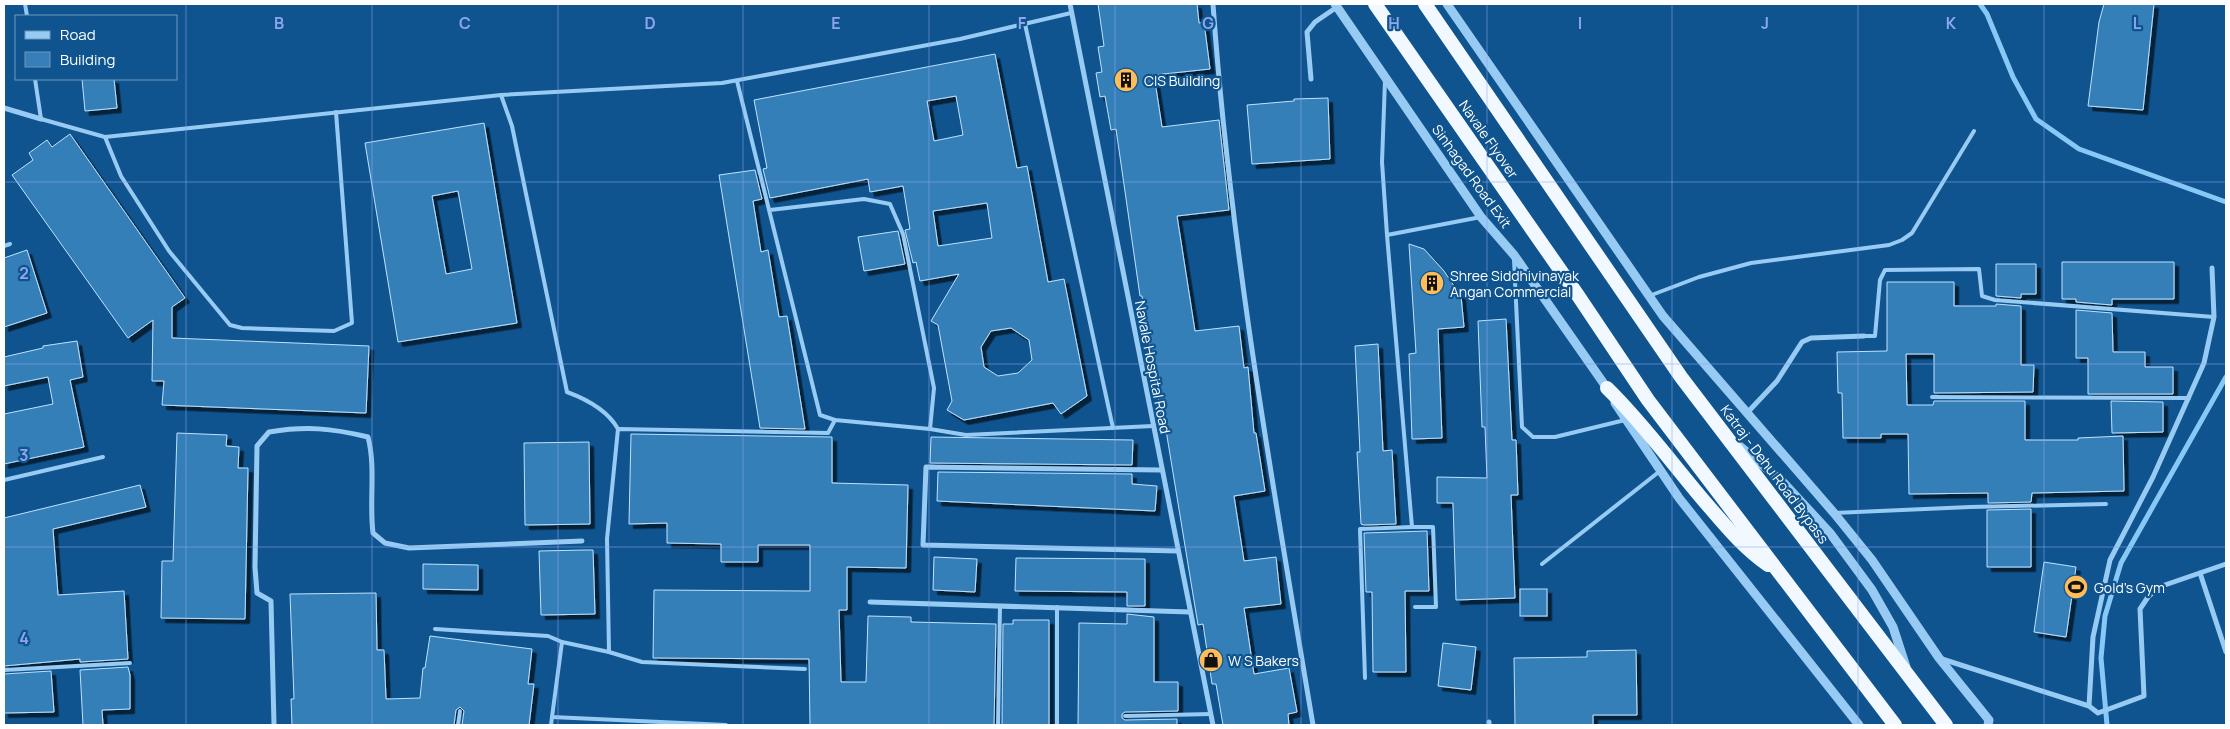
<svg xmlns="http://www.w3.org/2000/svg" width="2230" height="729" font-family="Manrope,sans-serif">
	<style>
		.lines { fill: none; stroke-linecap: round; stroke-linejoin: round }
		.stream { stroke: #88c8f7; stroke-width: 5 }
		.building { fill: #367fb9; stroke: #bee2fe; fill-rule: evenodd; filter: url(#shadow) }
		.service { stroke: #97cbf3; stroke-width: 4 }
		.minor { stroke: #97cbf3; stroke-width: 5 }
		.tertiary { stroke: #97cbf3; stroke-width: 9 }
		.trunk { stroke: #f1f8ff; stroke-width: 14 }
		.grid { fill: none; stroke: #8ea6ec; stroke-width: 1; stroke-opacity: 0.55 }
		.labels { text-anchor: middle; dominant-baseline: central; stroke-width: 4.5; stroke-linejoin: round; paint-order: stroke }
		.poi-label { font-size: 14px; fill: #fff; stroke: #0f548f; text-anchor: start }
		.street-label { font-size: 14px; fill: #fff; stroke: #0f548f }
		.grid-label { font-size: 16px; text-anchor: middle; font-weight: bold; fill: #8ea6ec; stroke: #0f548f; stroke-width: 4.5; stroke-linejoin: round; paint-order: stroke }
	</style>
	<defs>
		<filter id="shadow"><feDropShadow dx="4.5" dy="4.5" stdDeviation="0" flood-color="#0009"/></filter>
	</defs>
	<rect width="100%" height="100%" fill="#0f548f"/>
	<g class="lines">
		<g class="stream">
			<polyline points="1980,4 1987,14 2013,77 2036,119 2079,149 2226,202"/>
			<polyline points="2107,725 2101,658 2105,616 2121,563 2226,377"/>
		</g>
	</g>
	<g class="building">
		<polygon points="1098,4 1197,4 1199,23 1204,22 1210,69 1154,75 1162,127 1219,120 1229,210 1177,216 1195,331 1239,326 1244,368 1248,367 1254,433 1256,433 1265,491 1234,496 1244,561 1276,557 1281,604 1244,608 1254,674 1289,668 1297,712 1288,714 1289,725 1223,725 1216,684 1212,684 1203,624 1198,625 1166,430 1163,430 1142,296 1140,296 1116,129 1111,130 1105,96 1100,97 1096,73 1102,72 1098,47 1104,46"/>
		<polygon points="2104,4 2154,4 2143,110 2088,106 2099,22"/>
		<path d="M995 54 1017 168 1027 166 1048 282 1064 279 1087 396 1061 414 1053 403 964 420 947 410 952 401 938 325 931 321 959 274 920 281 916 262 913 263 905 230 910 229 903 186 870 192 868 179 770 198 763 169 767 168 754 100ZM956 96 963 135 934 141 927 101ZM987 203 992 238 938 246 933 211ZM1011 328 1029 340 1032 360 1018 373 998 376 984 367 981 347 991 331Z"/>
		<polygon points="82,79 114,79 117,108 85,111"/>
		<polygon points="1328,98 1330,159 1252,164 1247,105 1294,101 1294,99"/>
		<path d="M484 123 517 323 398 342 365 143ZM458 191 472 269 446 274 432 196Z"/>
		<polygon points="70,134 185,298 172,307 172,338 369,346 366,413 162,405 164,381 152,381 153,320 128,338 12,175 33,160 29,153 47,140 52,147"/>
		<polygon points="755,170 762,199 753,201 761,252 768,250 779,317 787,316 805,429 760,428 719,175"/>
		<polygon points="898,231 905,264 864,271 858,237"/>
		<polygon points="1409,244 1424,249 1444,271 1461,296 1464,327 1438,329 1442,438 1412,439 1409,354 1416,353"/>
		<polygon points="27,250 47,313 4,327 4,258"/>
		<polygon points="2062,262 2174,262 2174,299 2112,299 2112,305 2076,302 2076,299 2062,299"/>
		<polygon points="1996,264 2036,264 2036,294 2021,294 2021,298 1996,296"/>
		<polygon points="1887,282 1954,282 1954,306 1996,306 1996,304 2021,306 2021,365 2034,365 2033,392 1934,393 1934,354 1906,354 1907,405 1933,405 1934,401 2025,401 2025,440 2078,440 2078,438 2123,436 2124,491 2032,493 2031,502 1988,503 1988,493 1909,494 1908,434 1881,434 1881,438 1843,438 1842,393 1838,393 1837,352 1887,351"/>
		<polygon points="2076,310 2112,313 2113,352 2145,352 2145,367 2173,367 2173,394 2088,394 2088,358 2076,358"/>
		<polygon points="1506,319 1512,440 1516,440 1518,495 1511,495 1515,598 1456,600 1453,503 1437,503 1437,477 1487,478 1485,427 1482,427 1478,321"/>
		<polygon points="77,341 83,377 70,380 84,447 4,464 4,414 53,404 48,377 4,386 4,357 43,348 43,346"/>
		<polygon points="1378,344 1383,451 1392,450 1396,524 1364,525 1361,524 1357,452 1360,452 1355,346"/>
		<polygon points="2111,401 2163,402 2163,432 2112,433"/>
		<polygon points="177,433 227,435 226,446 239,447 238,468 248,468 245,619 161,618 162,561 173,561"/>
		<polygon points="631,434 832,437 832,483 908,485 906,568 847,567 847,610 839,610 841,682 866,682 868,616 911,617 911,622 996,624 994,725 810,725 809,659 653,658 654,590 810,591 810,545 758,545 758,562 721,562 721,544 667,543 667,523 629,524"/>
		<polygon points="931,437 1133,440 1132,465 930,463"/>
		<polygon points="589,442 590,524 525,525 524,443"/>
		<polygon points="938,472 1132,474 1132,484 1157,486 1155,511 937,501"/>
		<polygon points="140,485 146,507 53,529 58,595 124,591 128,659 80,662 80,659 4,666 4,518"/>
		<polygon points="2031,509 2031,567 1987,567 1987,510"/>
		<polygon points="1427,531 1429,591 1405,591 1406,672 1373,672 1372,592 1366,592 1364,533"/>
		<polygon points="584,550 593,550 595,614 541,615 539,551"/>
		<polygon points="934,557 977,559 975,592 933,590"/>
		<polygon points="1016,558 1145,559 1145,606 1127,606 1127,592 1015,591"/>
		<polygon points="2044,562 2076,567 2066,637 2034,632"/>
		<polygon points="423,564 478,565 478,590 423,589"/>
		<rect x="1520" y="589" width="27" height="27"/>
		<polygon points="376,593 377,650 384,650 386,699 420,698 423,668 425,668 430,636 532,649 528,684 534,684 529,725 462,725 464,711 460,707 456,710 454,725 292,725 291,699 294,699 290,594"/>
		<polygon points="1127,614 1154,617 1154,682 1178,682 1178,711 1125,712 1122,714 1122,718 1125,720 1177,719 1177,725 1078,725 1079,623 1127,624"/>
		<polygon points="1013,620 1049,620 1049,725 1002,725 1003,624 1013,624"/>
		<polygon points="1443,643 1476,647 1471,690 1438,686"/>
		<polygon points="1636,650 1637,715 1593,715 1593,725 1515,725 1514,658 1587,657 1587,651"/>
		<polygon points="128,667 130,675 130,709 102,710 103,725 83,725 80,670"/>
		<polygon points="51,671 54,712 4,713 4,674"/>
	</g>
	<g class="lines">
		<g class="service">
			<polyline points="25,4 27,16"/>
			<polyline points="1025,24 1113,428"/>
			<polyline points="35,79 41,119 105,137 501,95 722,83 960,39 1071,13"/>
			<polyline points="1385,80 1382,162 1387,235 1412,527 1433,527 1436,607 1415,607"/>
			<polyline points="737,81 820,415 835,420 930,429 934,388 903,234 890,204 864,199 770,210"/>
			<path d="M501 95 512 126 567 392C586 399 608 411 618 429"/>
			<polyline points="105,137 121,176 169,251 230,325 242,328 334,331 352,323 336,112"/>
			<polyline points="1387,235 1481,217"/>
			<polyline points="4,246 10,244"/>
			<polyline points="1514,260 1522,427 1533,437 1555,437 1625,420"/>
			<polyline points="1649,296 1699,277 1751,263 1889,245 1902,240 1912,233 1974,131"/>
			<polyline points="1864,336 1875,336 1880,280 1885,270 1979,269 1982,296 1995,300 2214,317"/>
			<polyline points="1932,397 2189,398"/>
			<polyline points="930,429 966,435 1153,426"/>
			<polyline points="4,480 103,457"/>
			<polyline points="1834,513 1970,507 2106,504"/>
			<polyline points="1542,564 1660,471"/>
			<polyline points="435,629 548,636 562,642"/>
			<polyline points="609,652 642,662 805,669"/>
			<polyline points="4,670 130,663"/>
			<polyline points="1365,678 1360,529 1412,527"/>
			<polyline points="1125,716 1211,714"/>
			<polyline points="458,725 460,711"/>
			<polyline points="551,725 552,717"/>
			<polyline points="726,725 552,717 562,642 609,652 607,539 618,429 828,433 835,420"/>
			<polyline points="998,725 1000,606"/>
			<polyline points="1057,725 1057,607"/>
		</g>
		<g class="minor">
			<polyline points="1070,4 1213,725"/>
			<path d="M1213 4C1230 246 1273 486 1313 725"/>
			<polyline points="1311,79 1307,32 1315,22 1337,7"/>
			<polyline points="4,108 41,119"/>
			<polyline points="1747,413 1777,381 1802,342 1811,338 1864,336"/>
			<polyline points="1162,470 926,467 923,545 1178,551"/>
			<polyline points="2200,573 2226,652"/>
			<polyline points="870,602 1190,612"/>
			<polyline points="1942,659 2089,706 2098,713 2144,696 2140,609 2148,597 2159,587 2226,564"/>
			<polyline points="2089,706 2093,637 2110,560 2153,477 2204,363 2214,317 2212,268"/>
			<polyline points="1489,722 1489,725"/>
			<path d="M274 725 271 601 257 593 255 567 257 446 269 432C306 426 331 428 368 437 376 468 369 501 373 533L385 543 409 548 582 541"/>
		</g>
		<g class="tertiary">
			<polyline points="1335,4 1481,217 1514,255 1609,391"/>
			<polyline points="1447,4 1663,316 1834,513 1872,560 1939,658 1989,720 1988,725"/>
			<polyline points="1615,403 1679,498 1859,725"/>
			<polyline points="1737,444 1782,481 1830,533 1872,590 1893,627 1906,667"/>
		</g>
		<g class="trunk">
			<polyline points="1375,4 1577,294 1648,400 1895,725"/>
			<polyline points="1425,4 1681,377 1946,725"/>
			<path d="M1607 388C1645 425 1676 469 1711 509 1729 530 1746 550 1768 565"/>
		</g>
	</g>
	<path class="grid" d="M186 4V725M372 4V725M558 4V725M743 4V725M929 4V725M1115 4V725M1301 4V725M1487 4V725M1672 4V725M1858 4V725M2044 4V725M4 182H2226M4 364H2226M4 547H2226"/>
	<defs>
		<g id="building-disc" transform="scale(1.25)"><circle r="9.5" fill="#ffbd59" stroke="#0f548f"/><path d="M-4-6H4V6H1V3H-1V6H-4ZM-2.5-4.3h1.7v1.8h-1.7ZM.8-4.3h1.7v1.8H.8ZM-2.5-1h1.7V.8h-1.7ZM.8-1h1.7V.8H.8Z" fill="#111"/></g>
		<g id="stadium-disc" transform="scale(1.25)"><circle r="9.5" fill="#ffbd59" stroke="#0f548f"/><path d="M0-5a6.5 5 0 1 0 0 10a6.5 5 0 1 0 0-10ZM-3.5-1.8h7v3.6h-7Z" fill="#111"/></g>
		<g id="shop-disc" transform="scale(1.25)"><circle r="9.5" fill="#ffbd59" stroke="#0f548f"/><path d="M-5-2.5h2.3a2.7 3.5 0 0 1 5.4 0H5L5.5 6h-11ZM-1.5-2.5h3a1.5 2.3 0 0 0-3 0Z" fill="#111"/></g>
	</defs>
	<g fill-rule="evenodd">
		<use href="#building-disc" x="1126" y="80"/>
		<use href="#building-disc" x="1432" y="283"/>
		<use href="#stadium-disc" x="2076" y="587"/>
		<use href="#shop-disc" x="1211" y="660"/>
	</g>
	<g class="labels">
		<g class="poi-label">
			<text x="1144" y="80">CIS Building</text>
			<text x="1450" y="275">Shree Siddhivinayak<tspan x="1450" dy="16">Angan Commercial</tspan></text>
			<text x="2094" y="587">Gold's Gym</text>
			<text x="1228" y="660">W S Bakers</text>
		</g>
		<g class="street-label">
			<text transform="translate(1489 139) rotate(55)">Navale Flyover</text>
			<text transform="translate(1472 176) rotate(54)">Sinhagad Road Exit</text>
			<text transform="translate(1153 367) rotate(79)">Navale Hospital Road</text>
			<text transform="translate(1775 474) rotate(53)">Katraj - Dehu Road Bypass</text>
		</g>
	</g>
	<g class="grid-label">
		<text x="279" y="29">B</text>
		<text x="465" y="29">C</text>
		<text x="650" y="29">D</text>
		<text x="836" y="29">E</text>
		<text x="1022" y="29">F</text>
		<text x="1208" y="29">G</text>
		<text x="1394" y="29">H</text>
		<text x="1580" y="29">I</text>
		<text x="1765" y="29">J</text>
		<text x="1951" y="29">K</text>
		<text x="2137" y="29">L</text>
		<text x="24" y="279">2</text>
		<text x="24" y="461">3</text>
		<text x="24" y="644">4</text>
	</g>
	<rect width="2230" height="729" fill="none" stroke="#ffffff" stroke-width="10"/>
	<rect x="15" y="15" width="162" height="65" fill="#0f548f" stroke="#6f98bc"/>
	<rect x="25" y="31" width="25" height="8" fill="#97cbf3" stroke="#6f98bc"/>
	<text x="60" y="40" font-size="15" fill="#ffffff">Road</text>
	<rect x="25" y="52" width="25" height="15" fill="#367fb9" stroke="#6f98bc"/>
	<text x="60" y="65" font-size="15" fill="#ffffff">Building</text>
</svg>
